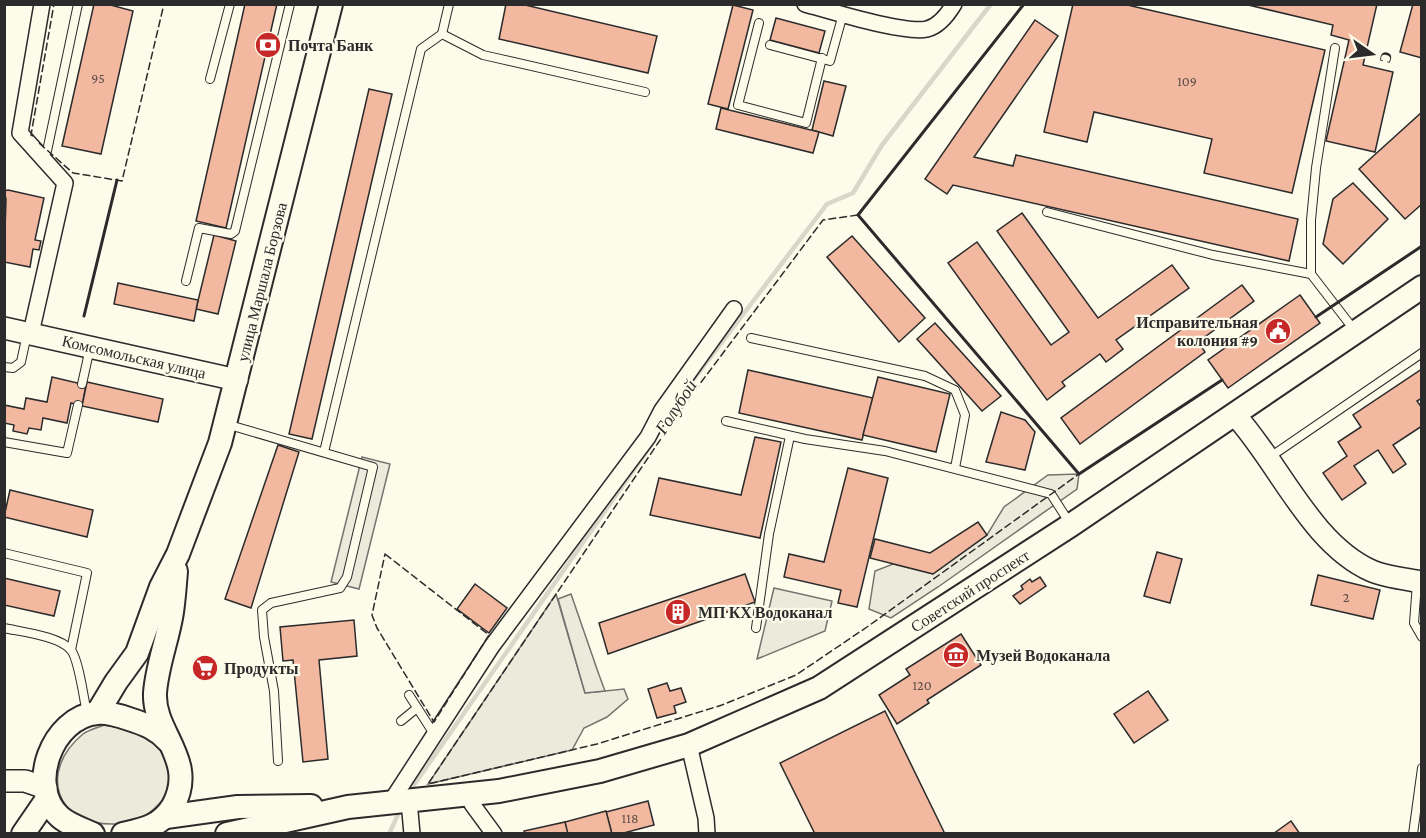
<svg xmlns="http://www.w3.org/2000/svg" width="1426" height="838" font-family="'Crimson Pro',serif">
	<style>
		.green { fill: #ecebdb; stroke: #74746e; stroke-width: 1.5 }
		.parking { fill: #eceadb; stroke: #74746e; stroke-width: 1.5 }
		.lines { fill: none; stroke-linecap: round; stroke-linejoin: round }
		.stream { stroke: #d8d7c9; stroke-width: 4.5 }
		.building { fill: #f2b8a0; stroke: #2b2b2b; stroke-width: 1.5 }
		.lane-casing { stroke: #2b2b2b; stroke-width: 10 }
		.street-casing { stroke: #2b2b2b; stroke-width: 18 }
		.secondary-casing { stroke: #2b2b2b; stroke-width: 24 }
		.primary-casing { stroke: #2b2b2b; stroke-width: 26 }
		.lane { stroke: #fdfbea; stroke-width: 8 }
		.street { stroke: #fdfbea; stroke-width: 15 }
		.secondary { stroke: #fdfbea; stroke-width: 21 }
		.primary { stroke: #fdfbea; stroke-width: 22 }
		.fence { stroke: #2b2b2b; stroke-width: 1.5; stroke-dasharray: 8 3; stroke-linecap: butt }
		.wall { stroke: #2b2b2b; stroke-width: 3 }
		.labels { text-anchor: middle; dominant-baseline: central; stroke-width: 4.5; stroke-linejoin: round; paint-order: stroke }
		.number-label { font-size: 14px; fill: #5d4e48 }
		.poi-label { font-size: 16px; font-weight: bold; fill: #2b2b2b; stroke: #fdfbea; text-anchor: start }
		.street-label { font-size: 16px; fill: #2b2b2b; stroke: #fdfbea }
		.water-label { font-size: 18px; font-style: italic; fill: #2b2b2b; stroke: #fdfbea }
	</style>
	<rect width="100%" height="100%" fill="#fdfbea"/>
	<g class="green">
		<polygon points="1079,474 1077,489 938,587 891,618 869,609 875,571 893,564 933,574 987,535 1004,507 1048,475"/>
		<polygon points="556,594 585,693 624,689 628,699 607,717 584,728 572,750 428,784"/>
		<path d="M104 725C133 729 164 737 169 771 170 782 167 796 159 804 147 817 132 824 115 824 55 826 38 771 83 734 88 730 97 728 104 725Z"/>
	</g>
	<g class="parking">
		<polygon points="362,457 390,464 359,589 331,582"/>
		<polygon points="774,588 832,601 825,631 757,659"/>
		<polygon points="571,594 598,672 605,691 585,693 558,599"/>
	</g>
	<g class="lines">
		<g class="stream">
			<polyline points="657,435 678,400 827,204 853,193 882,145 991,4"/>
			<polyline points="409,792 651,445"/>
			<polyline points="389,834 401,808"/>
		</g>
	</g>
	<g class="building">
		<polygon points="94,4 107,4 133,11 101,154 62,146"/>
		<polygon points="245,4 277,4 226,228 196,221"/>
		<polygon points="506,4 521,4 657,36 648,73 499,39"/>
		<polygon points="1073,4 1123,4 1325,50 1292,193 1204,173 1212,139 1094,112 1087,142 1044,132"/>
		<polygon points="1244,4 1377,4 1363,65 1393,72 1375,152 1326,141 1349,40 1331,35 1333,25"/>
		<polygon points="1413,4 1422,4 1422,58 1400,52"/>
		<polygon points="733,5 753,10 728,109 708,104"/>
		<polygon points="776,18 825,31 819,53 770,40"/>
		<polygon points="1035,20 1058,36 974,157 1013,166 1016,155 1298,219 1289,261 953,185 947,194 925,179"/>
		<polygon points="824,81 846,86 833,136 812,130"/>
		<polygon points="369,89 392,94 312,439 289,434"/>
		<polygon points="721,108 819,132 813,153 716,129"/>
		<polygon points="1422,112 1422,204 1405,219 1359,169"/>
		<polygon points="1353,183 1388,219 1343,264 1323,244 1333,199"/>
		<polygon points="8,190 44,198 35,240 41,241 39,250 33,249 30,267 4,262 6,199 4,191"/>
		<polygon points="1022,213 1098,318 1172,265 1189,288 1116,340 1123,349 1106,362 1100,354 1062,382 1065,386 1047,400 948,263 977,242 1051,345 1069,332 997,231"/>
		<polygon points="214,235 236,241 218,314 196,309"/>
		<polygon points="852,236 925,318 899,342 827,257"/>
		<polygon points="118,283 198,300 194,321 114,304"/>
		<polygon points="1242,285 1254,301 1198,342 1205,352 1080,444 1061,418"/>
		<polygon points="1300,295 1320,323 1228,388 1208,360"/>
		<polygon points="935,323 1001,396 982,411 917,339"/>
		<polygon points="1422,369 1422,398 1417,401 1422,408 1422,426 1393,445 1406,464 1393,473 1378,450 1354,466 1366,483 1342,500 1323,473 1347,456 1338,442 1361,427 1353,415"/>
		<polygon points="748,370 873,398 862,440 739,413"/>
		<polygon points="52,377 86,385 82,406 71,403 67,423 43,418 41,430 29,428 27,434 13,431 14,425 4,423 4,405 24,409 26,398 47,402"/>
		<polygon points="878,377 950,394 936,452 863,435"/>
		<polygon points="87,382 163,399 158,422 82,406"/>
		<polygon points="1001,412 1025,420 1035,432 1025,470 986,462"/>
		<polygon points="755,437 781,442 760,538 650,515 659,478 741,495"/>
		<polygon points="278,445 299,452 251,608 225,599"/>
		<polygon points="848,468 888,478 857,607 838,603 841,590 784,577 789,554 824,562"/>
		<polygon points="10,490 93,510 87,537 4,517"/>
		<polygon points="978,522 987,535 933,574 870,558 875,539 930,553"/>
		<polygon points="1157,552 1182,559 1170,603 1144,596"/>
		<polygon points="745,574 755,602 608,654 599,623"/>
		<polygon points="1318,575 1380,590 1373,619 1311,605"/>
		<polygon points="1040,577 1046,586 1020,604 1013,596 1023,589 1021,586 1030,579 1032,582"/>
		<polygon points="4,578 60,591 54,616 4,605"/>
		<polygon points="475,584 507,608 489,633 457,609"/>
		<polygon points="354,620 357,656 319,660 328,759 303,762 293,660 283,661 280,627"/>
		<polygon points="961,634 981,665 927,700 929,703 897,724 879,695 910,675 906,669"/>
		<polygon points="667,683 670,691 681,688 686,702 674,706 676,713 657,718 648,689"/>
		<polygon points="1148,691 1168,720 1134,743 1114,714"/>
		<polygon points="885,711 945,834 815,834 780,763"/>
		<polygon points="648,801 654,825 620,834 612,834 606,812"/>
		<polygon points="606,811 612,834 567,834 565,822"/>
		<polygon points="1291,821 1300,834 1273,834"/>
		<polygon points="565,822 568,834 525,834 524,831"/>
	</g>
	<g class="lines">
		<g class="lane-casing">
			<g id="lane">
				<polyline points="449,4 442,34 483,55 645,92"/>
				<polyline points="759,23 738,105 806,123 822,58"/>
				<polyline points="770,45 830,61 843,14"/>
				<polyline points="1335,48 1316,168 1311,220 1311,274 1355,331"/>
				<polyline points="210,79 230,4"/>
				<polyline points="43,159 47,151 78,4"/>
				<polyline points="1047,212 1213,255 1311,274"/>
				<polyline points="186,281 199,228 231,234 235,231 290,4"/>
				<polyline points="751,338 925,376 955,390 965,415 955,468"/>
				<polyline points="4,367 13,368 21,362 27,334"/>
				<polyline points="82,384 90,348"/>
				<polyline points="726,421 805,439 885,451 1051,494 1069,522"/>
				<polyline points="226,424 373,467 347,577 340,588 271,603 262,610 264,637 274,691 278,761"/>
				<polyline points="4,442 67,453 78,405"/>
				<polyline points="324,452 421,49 442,34"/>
				<polyline points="1270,457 1422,353"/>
				<polyline points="4,553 87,573 71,650"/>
				<polyline points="1417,583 1414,623 1422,637"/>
				<path d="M4 628C22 632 59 636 71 650 79 660 84 700 87 714"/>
				<polyline points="756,628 769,534 790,436"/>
				<polyline points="409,695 434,734"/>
				<polyline points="401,721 417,708"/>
				<polyline points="1413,834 1422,768"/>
			</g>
		</g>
		<g class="street-casing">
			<g id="street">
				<path d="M805 4C831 11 904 34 927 29 939 26 948 14 954 4"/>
				<polyline points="31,333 65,183 20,133 42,4"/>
				<polyline points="689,745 706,818 707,834"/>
				<polyline points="471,795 472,804 494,834"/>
				<polyline points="409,801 412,834"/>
				<polyline points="390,803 492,646 648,437 662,410 734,309"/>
			</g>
		</g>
		<g class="secondary-casing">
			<g id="secondary">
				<polyline points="4,328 237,380"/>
				<path d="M1235 415C1279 463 1311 544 1372 571 1386 577 1406 579 1422 582"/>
				<polyline points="4,781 25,781 46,788"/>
			</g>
		</g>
		<g class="primary-casing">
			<g id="primary">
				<polyline points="98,712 116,682 137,653 161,587 178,554 220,443 331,4"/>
				<polyline points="166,817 238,807 311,806"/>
				<polyline points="23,834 47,799"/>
				<path d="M93 834C82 829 69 825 60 817 26 787 52 717 97 713 107 712 120 716 129 719 145 724 157 729 168 741"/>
				<path d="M123 834C145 829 161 826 173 806 198 760 153 734 155 693 157 665 168 639 172 612 174 598 175 584 176 571"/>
				<polyline points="227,834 348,807 499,791 600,771 689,745 819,688 1071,525 1422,287"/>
			</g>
		</g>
		<use href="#lane" class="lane"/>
		<use href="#street" class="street"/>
		<use href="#secondary" class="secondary"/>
		<use href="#primary" class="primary"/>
		<g class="fence">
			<polyline points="33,136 31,135 54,4"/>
			<polyline points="39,143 73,173 122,181 164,4"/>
			<polyline points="858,215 823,220 681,409 428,784 597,744 722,705 796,675 867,627 1079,474"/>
			<polygon points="385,554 489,635 434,722 377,628 372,615"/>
		</g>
		<g class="wall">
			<polyline points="1024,4 858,215 1079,474 1222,380"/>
			<polyline points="84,316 117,180"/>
			<polyline points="1316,317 1422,246"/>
		</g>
	</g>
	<defs>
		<g id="bank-disc" transform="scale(1.35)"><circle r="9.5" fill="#c62828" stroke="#fdfbea"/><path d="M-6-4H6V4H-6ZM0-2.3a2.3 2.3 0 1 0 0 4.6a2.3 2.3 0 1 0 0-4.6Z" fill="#fff"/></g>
		<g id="civic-disc" transform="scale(1.35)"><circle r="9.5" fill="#c62828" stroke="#fdfbea"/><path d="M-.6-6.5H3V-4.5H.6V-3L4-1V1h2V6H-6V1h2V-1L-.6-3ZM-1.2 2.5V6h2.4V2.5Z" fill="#fff"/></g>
		<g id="building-disc" transform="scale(1.35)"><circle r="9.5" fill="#c62828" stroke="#fdfbea"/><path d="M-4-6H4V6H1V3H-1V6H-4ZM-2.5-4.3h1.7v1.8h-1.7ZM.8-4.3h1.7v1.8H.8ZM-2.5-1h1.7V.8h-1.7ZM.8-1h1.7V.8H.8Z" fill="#fff"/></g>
		<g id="museum-disc" transform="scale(1.35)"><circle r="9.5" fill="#c62828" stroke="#fdfbea"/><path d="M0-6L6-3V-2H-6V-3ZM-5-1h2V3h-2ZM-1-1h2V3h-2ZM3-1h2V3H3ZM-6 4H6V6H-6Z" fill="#fff"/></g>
		<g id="supermarket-disc" transform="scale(1.35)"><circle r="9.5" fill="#c62828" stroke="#fdfbea"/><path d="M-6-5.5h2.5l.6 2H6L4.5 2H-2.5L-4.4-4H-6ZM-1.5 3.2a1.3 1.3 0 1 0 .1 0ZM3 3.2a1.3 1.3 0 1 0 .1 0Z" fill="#fff"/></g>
	</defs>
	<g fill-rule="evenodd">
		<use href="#bank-disc" x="268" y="45"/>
		<use href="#civic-disc" x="1278" y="331"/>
		<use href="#building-disc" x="678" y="612"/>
		<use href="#museum-disc" x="956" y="655"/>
		<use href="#supermarket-disc" x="205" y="668"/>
	</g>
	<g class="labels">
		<g class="number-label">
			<text x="98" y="78">95</text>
			<text x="1187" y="81">109</text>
			<text x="1346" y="597">2</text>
			<text x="922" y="685">120</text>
			<text x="630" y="818">118</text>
		</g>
		<g class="poi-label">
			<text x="288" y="45">Почта Банк</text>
			<text x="1258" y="322" text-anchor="end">Исправительная<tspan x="1258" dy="18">колония #9</tspan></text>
			<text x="698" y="612">МП КХ Водоканал</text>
			<text x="976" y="655">Музей Водоканала</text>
			<text x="224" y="668">Продукты</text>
		</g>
		<g class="street-label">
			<text transform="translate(262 282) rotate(-76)">улица Маршала Борзова</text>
			<text transform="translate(134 357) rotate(13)">Комсомольская улица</text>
			<text transform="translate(970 591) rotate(-33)">Советский проспект</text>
		</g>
		<g class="water-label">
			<text transform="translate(676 407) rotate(-57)">Голубой</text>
		</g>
	</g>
	<rect width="1426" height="838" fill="none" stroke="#2b2b2b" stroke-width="12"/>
	<g transform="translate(1372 54) rotate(104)" stroke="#fdfbea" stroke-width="4.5" paint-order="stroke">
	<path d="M0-4.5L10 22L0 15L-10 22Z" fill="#2b2b2b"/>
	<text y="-9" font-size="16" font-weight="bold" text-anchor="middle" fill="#2b2b2b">С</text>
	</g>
</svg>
